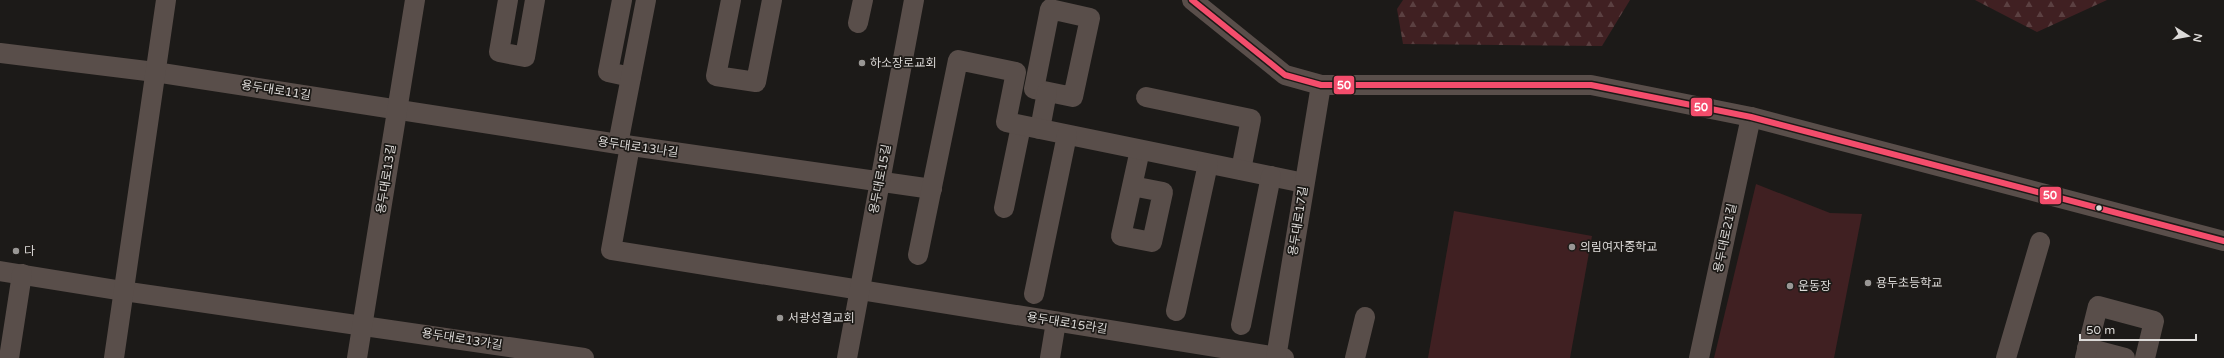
<svg xmlns="http://www.w3.org/2000/svg" width="2224" height="358" font-family="'Varela Round','Noto Sans KR',sans-serif">
	<style>
		.green { fill: #402022 }
		.forest { fill: url(#forest-firs) }
		.lines { fill: none; stroke-linecap: round; stroke-linejoin: round }
		.minor { stroke: #594e4a; stroke-width: 20 }
		.bus-1-casing { stroke: #1d1a17; stroke-width: 9 }
		.bus-1 { stroke: #f44d6c; stroke-width: 6 }
		.poi-dot { fill: #999795; stroke: #1d1a17; stroke-width: 1.5 }
		.bus-dot { fill: #dcdad8; stroke: #1d1a17; stroke-width: 1.5 }
		.labels { text-anchor: middle; dominant-baseline: central; stroke-width: 3.5; stroke-linejoin: round; paint-order: stroke }
		.poi-label { font-size: 12px; fill: #dcdad8; stroke: #1d1a17; text-anchor: start }
		.street-label { font-size: 12px; fill: #dcdad8; stroke: #1d1a17 }
		.line-badge { stroke: #1d1a17; stroke-width: 1.5 }
		.badge-label { font-size: 11px; text-anchor: middle; font-weight: bold; fill: #fff }
	</style>
	<defs>
		<pattern id="forest-firs" width="22" height="20" patternUnits="userSpaceOnUse"><rect width="22" height="20" fill="#402022"/><path d="M5 1l3.5 6h-7zM16 11l3.5 6h-7z" fill="#5b4041"/></pattern>
	</defs>
	<rect width="100%" height="100%" fill="#1c1a18"/>
	<g class="green">
		<polygon points="1756,184 1830,213 1862,214 1834,358 1714,358"/>
		<polygon points="1454,211 1592,236 1570,358 1428,358"/>
	</g>
	<g class="forest">
		<polygon points="1403,0 1630,0 1602,46 1403,44 1397,9"/>
		<polygon points="1975,0 2107,0 2037,32"/>
	</g>
	<g class="lines">
		<g class="minor">
			<polyline points="508,0 499,52 525,57 535,0"/>
			<polyline points="622,0 608,72 631,77"/>
			<polyline points="731,0 716,76 756,82 772,0"/>
			<polyline points="1192,0 1285,75 1321,85 1591,85 1751,117 2224,241"/>
			<polygon points="1050,9 1090,18 1073,97 1034,89"/>
			<polyline points="858,23 863,0"/>
			<polyline points="0,53 155,72 618,144 932,189"/>
			<polyline points="1146,97 1251,119 1241,170"/>
			<polyline points="1040,129 1047,92"/>
			<polyline points="618,144 646,0"/>
			<polyline points="630,146 611,250 1284,358"/>
			<polyline points="1132,186 1163,192 1152,242 1121,236 1140,150"/>
			<polyline points="1004,208 1021,126"/>
			<polyline points="918,255 958,60 1016,72 1006,122 1304,183"/>
			<polyline points="0,271 123,291 584,358"/>
			<polyline points="1034,294 1067,135"/>
			<polyline points="1176,311 1208,164"/>
			<polyline points="1241,325 1271,176"/>
			<polyline points="2087,348 2125,358"/>
			<polyline points="9,358 22,274"/>
			<polyline points="114,358 166,0"/>
			<polyline points="357,358 415,0"/>
			<polyline points="847,358 914,0"/>
			<polyline points="1050,358 1056,322"/>
			<polyline points="1276,358 1321,85"/>
			<polyline points="1355,358 1365,317"/>
			<polyline points="1699,358 1751,117"/>
			<polyline points="2006,358 2040,242"/>
			<polyline points="2085,358 2098,306 2154,321 2145,358"/>
		</g>
		<g class="bus-1-casing">
			<polyline id="bus-1" points="1192,0 1285,75 1321,85 1591,85 1751,117 2224,241"/>
		</g>
		<use href="#bus-1" class="bus-1"/>
	</g>
	<g class="poi-dot">
		<circle cx="862" cy="63" r="4"/>
		<circle cx="1572" cy="247" r="4"/>
		<circle cx="16" cy="251" r="4"/>
		<circle cx="1868" cy="283" r="4"/>
		<circle cx="1790" cy="286" r="4"/>
		<circle cx="780" cy="318" r="4"/>
	</g>
	<circle class="bus-dot" cx="2099" cy="208" r="3.5"/>
	<g class="labels">
		<g class="poi-label">
			<text x="870" y="63">하소장로교회</text>
			<text x="1580" y="247">의림여자중학교</text>
			<text x="24" y="251">다</text>
			<text x="1876" y="283">용두초등학교</text>
			<text x="1798" y="286">운동장</text>
			<text x="788" y="318">서광성결교회</text>
		</g>
		<g class="street-label">
			<text transform="translate(276 90) rotate(9)">용두대로11길</text>
			<text transform="translate(638 147) rotate(8)">용두대로13나길</text>
			<text transform="translate(386 179) rotate(-81)">용두대로13길</text>
			<text transform="translate(880 179) rotate(-79)">용두대로15길</text>
			<text transform="translate(1298 221) rotate(-81)">용두대로17길</text>
			<text transform="translate(1725 238) rotate(-78)">용두대로21길</text>
			<text transform="translate(1067 323) rotate(9)">용두대로15라길</text>
			<text transform="translate(462 339) rotate(9)">용두대로13가길</text>
		</g>
	</g>
	<g class="line-badge">
		<rect x="1333" y="75" width="22" height="20" rx="4" fill="#f44d6c"/>
		<rect x="1690" y="97" width="23" height="20" rx="4" fill="#f44d6c"/>
		<rect x="2039" y="186" width="23" height="19" rx="4" fill="#f44d6c"/>
	</g>
	<g class="badge-label">
		<text x="1344" y="89">50</text>
		<text x="1701" y="111">50</text>
		<text x="2050" y="199">50</text>
	</g>
	<g transform="translate(2188 36) rotate(101)" stroke="#1d1a17" stroke-width="3" paint-order="stroke">
	<path d="M0-3L7 15L0 10L-7 15Z" fill="#dcdad8"/>
	<text y="-6" font-size="11" font-weight="bold" text-anchor="middle" fill="#dcdad8">N</text>
	</g>
	<path d="M2080 334v6h116v-6" fill="none" stroke="#dcdad8" stroke-width="2"/>
	<text x="2086" y="334" font-size="12" fill="#dcdad8" stroke="#1d1a17" stroke-width="3" paint-order="stroke">50 m</text>
</svg>
